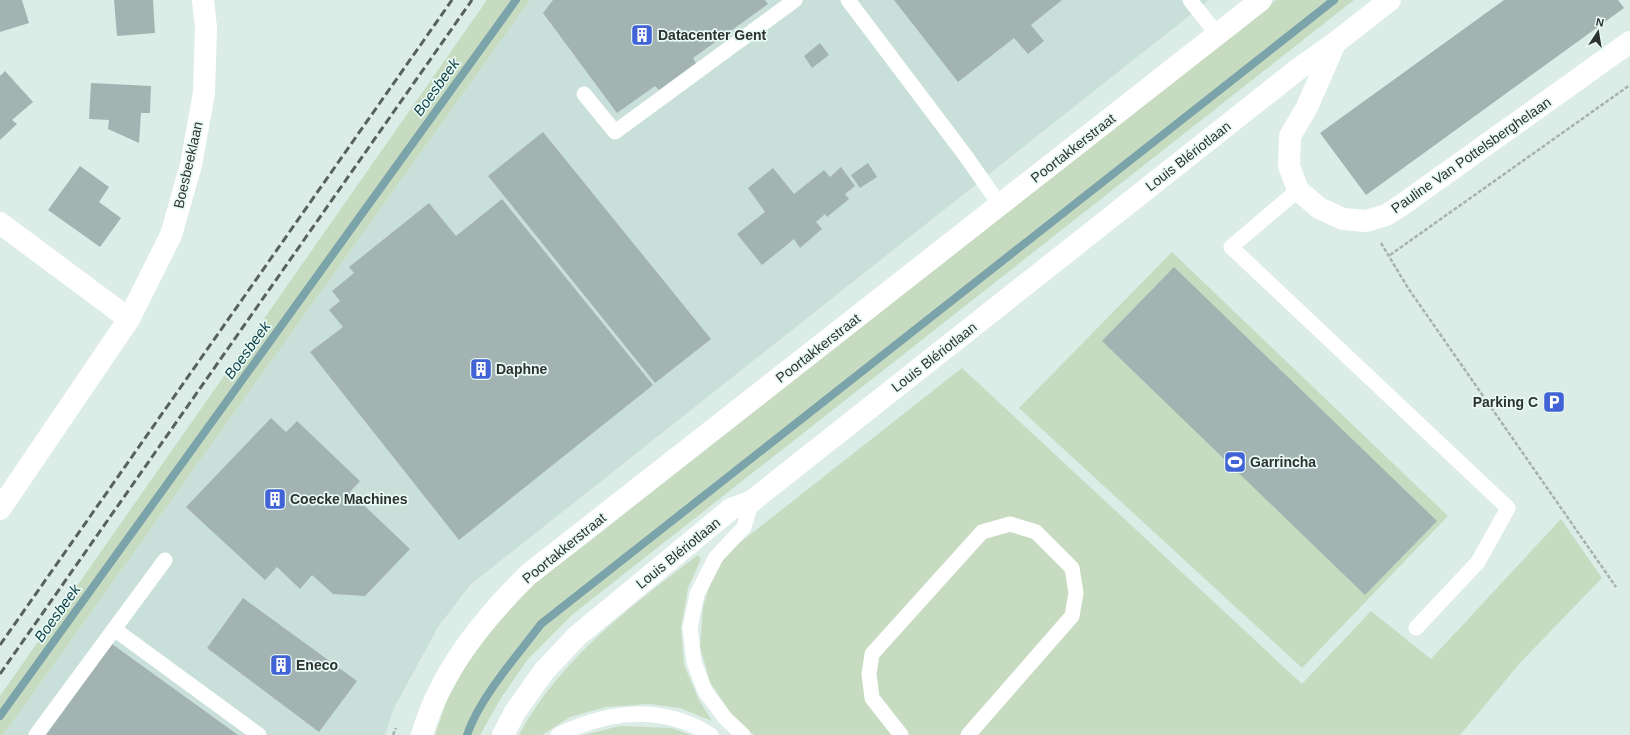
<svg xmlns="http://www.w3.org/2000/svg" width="1630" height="735" font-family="Helvetica,sans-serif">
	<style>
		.built { fill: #c9e0da }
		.green { fill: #c7dbc1 }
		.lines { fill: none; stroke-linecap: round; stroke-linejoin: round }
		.stream { stroke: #7ba3aa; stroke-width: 8 }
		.building { fill: #a3b3b2 }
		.path { stroke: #a5b2ae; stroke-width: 2.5; stroke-dasharray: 4 2; stroke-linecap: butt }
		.service { stroke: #fff; stroke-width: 15 }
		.minor { stroke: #fff; stroke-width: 22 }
		.tertiary { stroke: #fff; stroke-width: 22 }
		.rail { stroke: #59615e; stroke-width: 3; stroke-dasharray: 8 4; stroke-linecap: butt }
		.labels { text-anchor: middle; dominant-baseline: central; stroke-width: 3.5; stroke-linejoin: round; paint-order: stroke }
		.poi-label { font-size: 14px; font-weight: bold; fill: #2c3230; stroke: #e9f9f4; text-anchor: start }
		.street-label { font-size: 14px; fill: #2c3230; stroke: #e9f9f4 }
		.water-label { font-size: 15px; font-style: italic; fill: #0d3f48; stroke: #e9f9f4 }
	</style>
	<rect width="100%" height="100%" fill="#dcece7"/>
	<polygon class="built" points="530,0 1209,0 470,585 438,627 394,708 385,735 3,735"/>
	<g class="green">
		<polygon points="487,0 530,0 3,735 0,735 0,696"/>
		<polygon points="1276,0 1354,0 573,614 528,659 501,698 480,735 435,735 447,700 466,665 498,620 528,588 585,545"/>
		<polygon points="1172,252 1448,516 1302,668 1019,408"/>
		<polygon points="962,368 1302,684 1371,611 1431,659 1561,519 1602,578 1519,664 1460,735 754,735 732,715 710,682 700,647 703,607 713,574 728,552"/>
		<path d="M698 555 701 559 688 588 681 628 684 665 699 700 712 721 680 708 649 704 606 707 570 717 542 735H519C561 658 630 607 698 555Z"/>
		<polygon points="620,726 671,728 691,735 583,735"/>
	</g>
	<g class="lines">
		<g class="stream">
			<polyline points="0,716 516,0"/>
			<path d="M467 735C480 697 517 656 541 624L1334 0"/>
		</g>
	</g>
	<g class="building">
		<polygon points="0,0 22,0 29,23 0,32"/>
		<polygon points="114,0 153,0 155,33 117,36"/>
		<polygon points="553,0 765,0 768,4 693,58 696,63 659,90 655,86 617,113 543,13"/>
		<polygon points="894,0 1062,0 1031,25 1044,41 1028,54 1014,38 958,82"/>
		<polygon points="1504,0 1618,0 1624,8 1366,195 1320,133"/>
		<polygon points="820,43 829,55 812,68 804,56"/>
		<polygon points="5,71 33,102 12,120 17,124 0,140 0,76"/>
		<polygon points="91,83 151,86 150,113 141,113 139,143 108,129 109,120 89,119"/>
		<polygon points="543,132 711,339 655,383 488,176"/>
		<polygon points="868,163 877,177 860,188 851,175"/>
		<polygon points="80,166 109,187 99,202 121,218 100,247 48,210"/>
		<polygon points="841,167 855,186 845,194 849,199 827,217 825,214 816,222 822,229 800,248 794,239 762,265 737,234 765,212 748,188 773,168 794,194 824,170 830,177"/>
		<polygon points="502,199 653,385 459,540 310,352 343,327 329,310 340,301 332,291 354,273 349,267 429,203 456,236"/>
		<polygon points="1174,267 1437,521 1365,595 1102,341"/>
		<polygon points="271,418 286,432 297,421 360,481 350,492 410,549 365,596 333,594 312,575 300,589 277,567 265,580 186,507"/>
		<polygon points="243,598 357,681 319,732 207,648"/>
		<polygon points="112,644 238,735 46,735"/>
	</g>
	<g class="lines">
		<g class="path">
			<polyline points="1381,243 1408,288 1616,587"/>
			<polyline points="1390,255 1630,85"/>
			<polyline points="393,735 396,728"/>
		</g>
		<g class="service">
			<polyline points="848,0 965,155 1000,205"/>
			<polyline points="1190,0 1217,34"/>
			<polyline points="584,94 615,132 795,0"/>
			<polyline points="1298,190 1231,247 1508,508 1478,562 1416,628"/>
			<polyline points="114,629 259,735"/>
			<polyline points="36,735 165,560"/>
			<path d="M558 735C608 711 662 704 711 735"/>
			<polyline points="743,735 725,718 705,691 694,662 690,628 697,594 716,557 744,527 752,501"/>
			<polyline points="901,735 872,698 869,674 872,654 982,532 1010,524 1036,532 1072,568 1076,593 1072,616 968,735"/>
		</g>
		<g class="minor">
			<polyline points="1335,43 1307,107 1290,136 1289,166 1298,190 1319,208 1343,219 1366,221 1386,215 1399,207 1630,42"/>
			<polyline points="0,223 129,319"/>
			<polyline points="0,509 129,319 171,235 191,165 204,93 206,28 203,0"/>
		</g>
		<g class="tertiary">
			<path d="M422 735C440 672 483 619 529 574L1261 0"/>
			<polyline points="503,735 515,712 544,671 577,636 731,509 752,501 1297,70 1335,43 1390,0"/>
		</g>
		<g class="rail">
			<polyline points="0,645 452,0"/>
			<polyline points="0,674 472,0"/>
		</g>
	</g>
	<defs>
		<g id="building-square" transform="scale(1.15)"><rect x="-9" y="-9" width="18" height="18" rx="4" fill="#4263d6" stroke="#e9f9f4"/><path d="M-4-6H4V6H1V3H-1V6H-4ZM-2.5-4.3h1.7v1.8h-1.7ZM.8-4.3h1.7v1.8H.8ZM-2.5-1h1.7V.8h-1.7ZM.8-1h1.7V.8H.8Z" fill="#fff"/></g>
		<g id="parking-square" transform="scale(1.15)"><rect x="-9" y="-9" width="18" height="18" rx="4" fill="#4263d6" stroke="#e9f9f4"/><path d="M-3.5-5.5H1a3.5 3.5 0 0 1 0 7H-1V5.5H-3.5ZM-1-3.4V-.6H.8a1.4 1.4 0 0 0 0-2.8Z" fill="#fff"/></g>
		<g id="stadium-square" transform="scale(1.15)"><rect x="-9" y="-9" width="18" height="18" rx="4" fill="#4263d6" stroke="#e9f9f4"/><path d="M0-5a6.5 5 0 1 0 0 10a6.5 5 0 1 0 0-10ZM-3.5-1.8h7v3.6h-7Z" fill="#fff"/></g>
	</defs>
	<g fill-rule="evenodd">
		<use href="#building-square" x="642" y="35"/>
		<use href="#building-square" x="481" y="369"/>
		<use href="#parking-square" x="1554" y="402"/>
		<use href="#stadium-square" x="1235" y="462"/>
		<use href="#building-square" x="275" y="499"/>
		<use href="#building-square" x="281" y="665"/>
	</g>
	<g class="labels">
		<g class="poi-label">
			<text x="658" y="35">Datacenter Gent</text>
			<text x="496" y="369">Daphne</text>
			<text x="1538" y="402" text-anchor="end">Parking C</text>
			<text x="1250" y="462">Garrincha</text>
			<text x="290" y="499">Coecke Machines</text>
			<text x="296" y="665">Eneco</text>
		</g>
		<g class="street-label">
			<text transform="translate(1073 148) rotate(-38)">Poortakkerstraat</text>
			<text transform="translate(1471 155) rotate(-35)">Pauline Van Pottelsberghelaan</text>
			<text transform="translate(1188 156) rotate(-38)">Louis Blériotlaan</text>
			<text transform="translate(188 165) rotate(-77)">Boesbeeklaan</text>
			<text transform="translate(818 348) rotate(-38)">Poortakkerstraat</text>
			<text transform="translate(934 357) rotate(-38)">Louis Blériotlaan</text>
			<text transform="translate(564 548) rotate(-39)">Poortakkerstraat</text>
			<text transform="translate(678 553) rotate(-39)">Louis Blériotlaan</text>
		</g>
		<g class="water-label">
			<text transform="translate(436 87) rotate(-54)">Boesbeek</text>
			<text transform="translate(247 350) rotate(-54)">Boesbeek</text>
			<text transform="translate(57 613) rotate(-54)">Boesbeek</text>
		</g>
	</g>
	<g transform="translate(1598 32) rotate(12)" stroke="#e9f9f4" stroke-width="3" paint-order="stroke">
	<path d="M0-3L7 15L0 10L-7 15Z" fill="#2c3230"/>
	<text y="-6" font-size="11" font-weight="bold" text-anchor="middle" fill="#2c3230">N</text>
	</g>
</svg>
